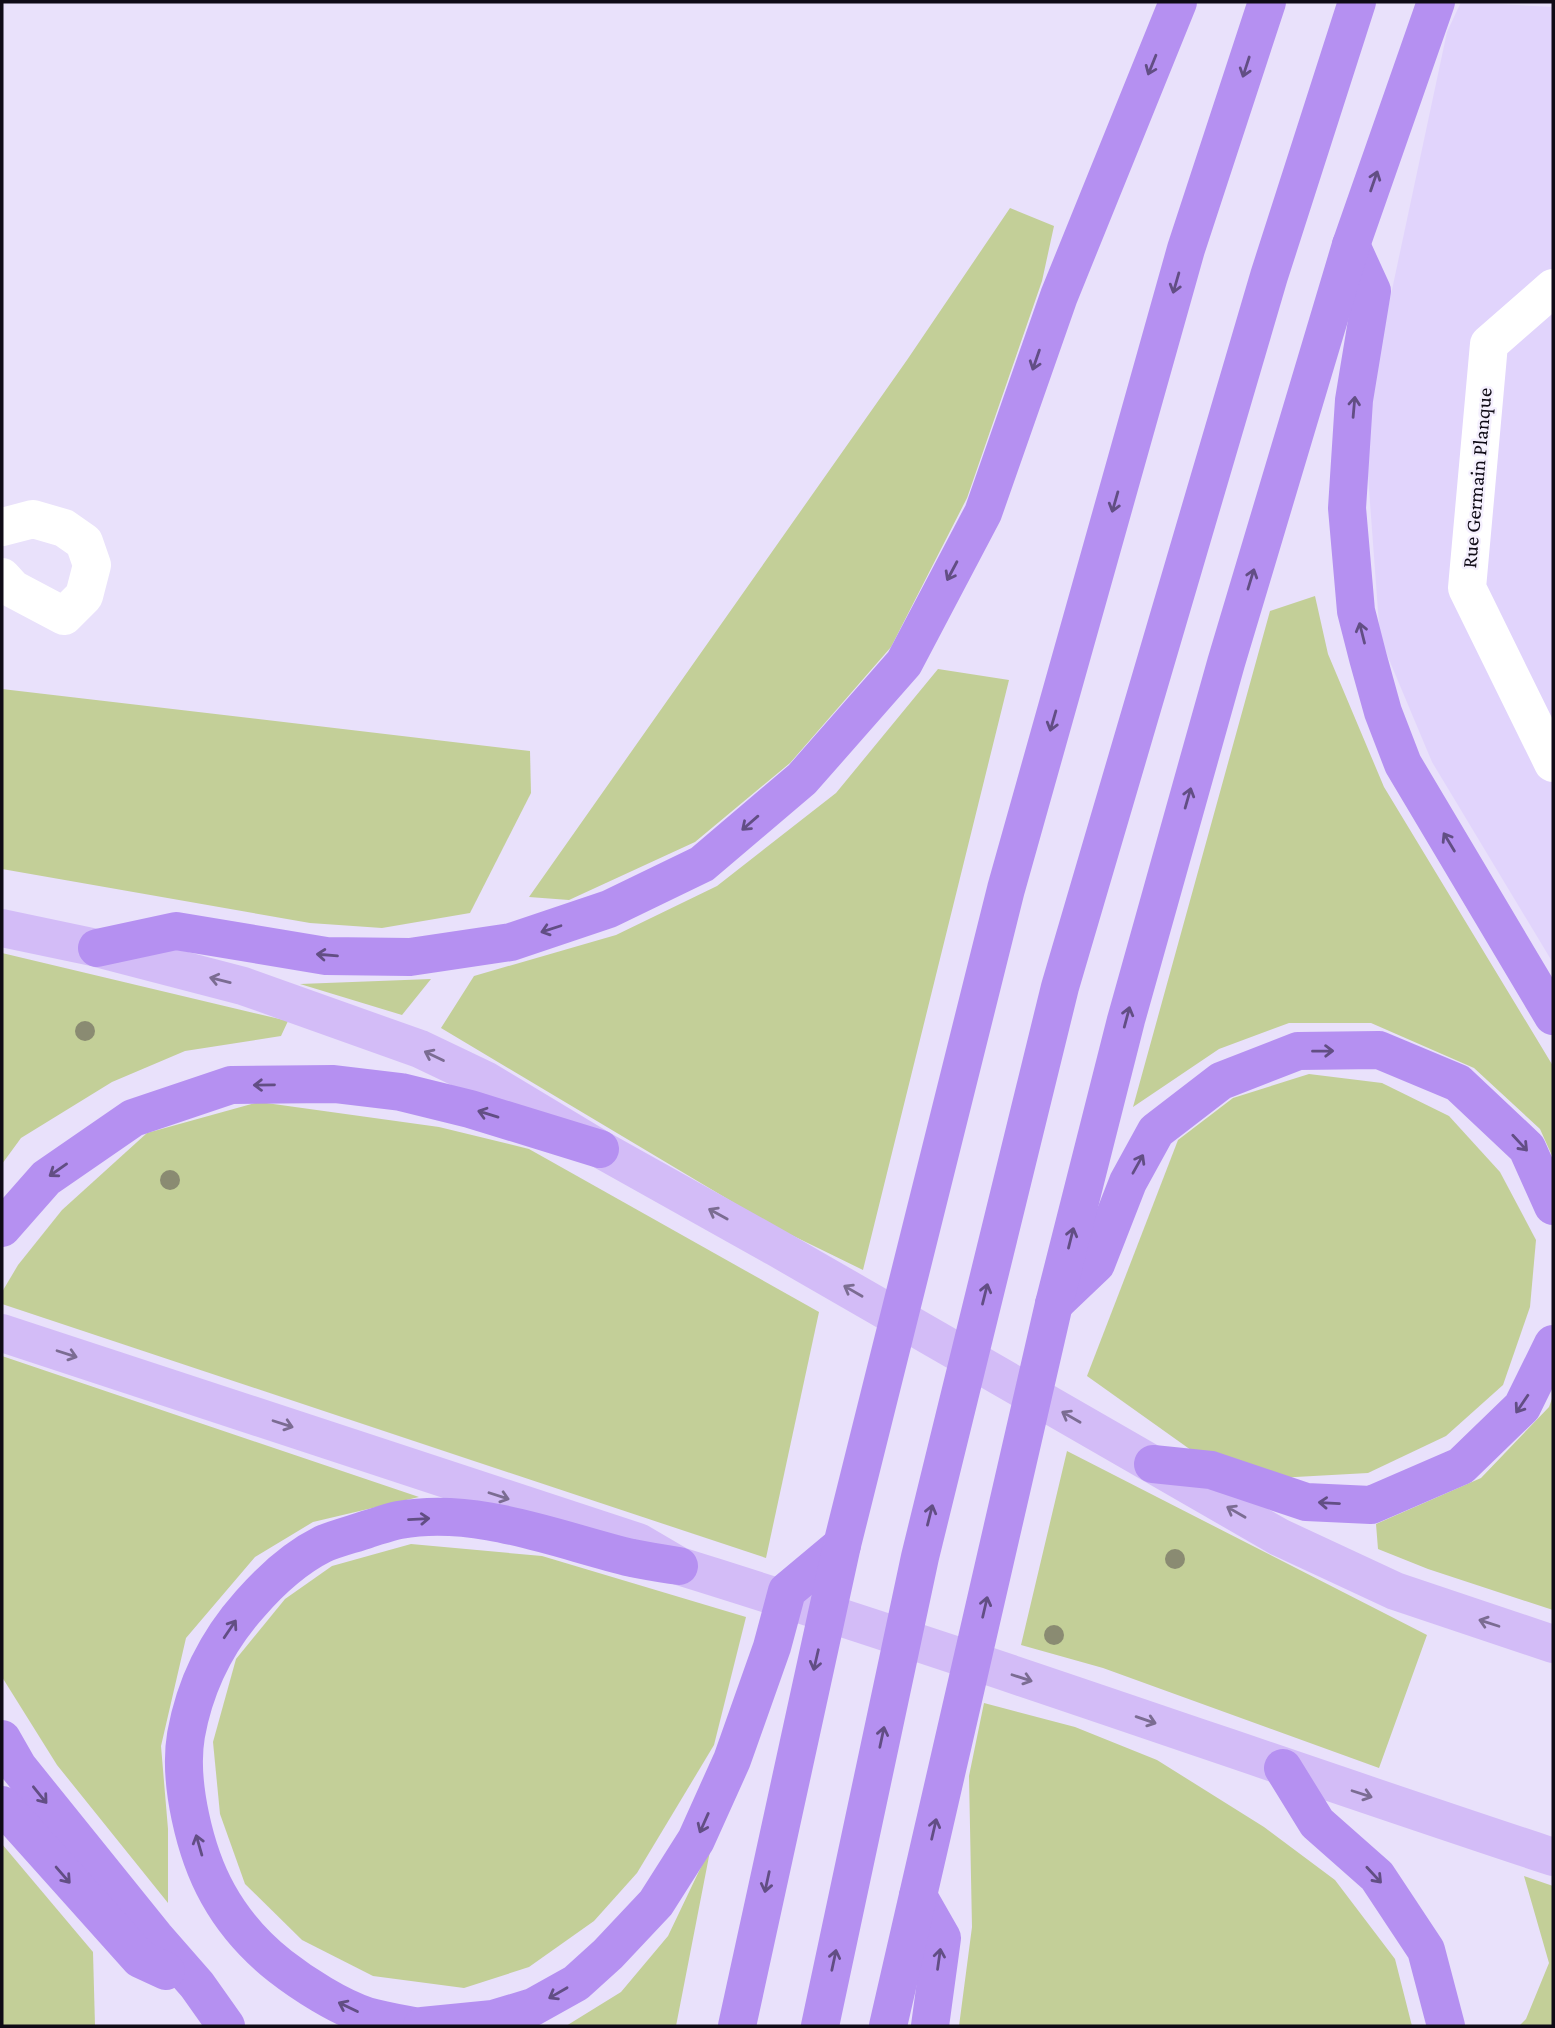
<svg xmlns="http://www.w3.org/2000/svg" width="1555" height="2028" font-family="'Crimson Pro',serif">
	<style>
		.built { fill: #e1d4fc }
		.green { fill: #c3cf98 }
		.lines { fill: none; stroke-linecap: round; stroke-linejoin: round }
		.minor { stroke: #fff; stroke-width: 38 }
		.major { stroke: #d3bcf7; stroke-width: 38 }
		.highway { stroke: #b590f1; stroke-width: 38 }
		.tree { fill: #8a8b72 }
		.oneway { stroke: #624e84 }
		.oneway2 { stroke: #7b6c92 }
		.labels { text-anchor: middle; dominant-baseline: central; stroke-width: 5; stroke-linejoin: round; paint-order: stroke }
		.street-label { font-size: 21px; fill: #0f0b16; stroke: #f5f0fe }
	</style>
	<rect width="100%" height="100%" fill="#e9e1fb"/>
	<polygon class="built" points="1461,2 1553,7 1553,963 1432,762 1380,638 1364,421 1447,32"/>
	<g class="green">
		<polygon points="1010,208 1054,226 1042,281 967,498 891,647 790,763 695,842 569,900 529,897 907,360"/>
		<polygon points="1315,596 1328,654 1384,787 1553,1066 1553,1158 1540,1129 1474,1068 1371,1023 1289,1023 1219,1049 1133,1107 1270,611"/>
		<polygon points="938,669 1009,680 863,1270 773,1226 441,1028 474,976 616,935 717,886 836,793"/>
		<polygon points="2,689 530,751 531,793 470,913 382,928 310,923 2,869"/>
		<polygon points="2,953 288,1021 281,1036 185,1051 112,1082 21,1138 2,1164"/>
		<polygon points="431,979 402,1015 300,984"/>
		<polygon points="1309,1074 1382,1083 1449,1116 1500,1172 1536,1240 1530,1307 1503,1385 1446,1436 1368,1473 1277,1478 1212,1465 1087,1376 1178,1140 1233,1098"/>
		<polygon points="259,1102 439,1127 529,1149 819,1312 766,1558 2,1304 2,1292 18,1265 62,1210 147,1133"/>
		<polygon points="2,1356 419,1497 313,1522 255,1557 186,1638 161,1746 168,1829 168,1903 57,1765 2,1677"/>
		<polygon points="1553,1396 1553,1610 1428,1569 1378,1549 1376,1524 1481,1478 1549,1407"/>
		<polygon points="1067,1451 1427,1635 1379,1768 1103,1668 1021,1645"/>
		<polygon points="411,1544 542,1556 746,1617 714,1745 637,1873 594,1921 529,1967 464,1988 373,1976 302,1940 245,1884 220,1814 213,1742 236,1659 285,1599 332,1566"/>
		<polygon points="984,1703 1075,1727 1157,1760 1264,1827 1335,1880 1395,1959 1412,2026 959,2026 972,1927 969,1776"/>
		<polygon points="2,1844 93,1952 95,2026 2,2026"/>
		<polygon points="711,1846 676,2026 566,2026 621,1992 668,1936"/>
		<polygon points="1524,1876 1553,1886 1553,2026 1519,2026 1526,2019 1549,1963"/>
	</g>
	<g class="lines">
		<g class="minor">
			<polyline points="1553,288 1489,344 1467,588 1553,763"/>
			<polyline points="2,527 33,519 64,528 84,542 92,565 84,596 64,616 13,589 2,577"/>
		</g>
		<g class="major">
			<polyline points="2,928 97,948 243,986 420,1049 487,1081 600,1149 777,1248 1279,1537 1395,1591 1553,1644"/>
			<path d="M2 1333 638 1542 679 1566C973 1657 1262 1761 1553 1857"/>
		</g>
		<g class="highway">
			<polyline points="1351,245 1372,291 1354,400 1347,508 1356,611 1368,658 1383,712 1403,764 1553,1016"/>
			<polyline points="97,948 176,931 326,956 410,957 511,942 609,909 702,864 802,779 904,663 983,513 1059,296 1178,2"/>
			<polyline points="2,1228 46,1178 133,1118 231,1085 334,1084 401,1092 470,1109 600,1149"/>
			<polyline points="1054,1304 1096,1264 1128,1182 1156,1131 1221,1081 1298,1051 1379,1050 1458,1083 1527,1148 1553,1206"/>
			<polyline points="1153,1464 1211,1470 1306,1502 1371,1505 1461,1466 1522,1407 1553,1344"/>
			<polyline points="2,1739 18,1767 155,1937 197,1985 226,2026"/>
			<polyline points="1283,1768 1317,1823 1377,1876 1426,1950 1446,2026"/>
			<polyline points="2,1805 140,1959 166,1971"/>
			<polyline points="918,1896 942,1938 930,2026"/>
			<path d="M413 2026C398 2023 382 2020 367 2016 339 2007 303 1984 280 1966 256 1947 233 1921 218 1894 195 1853 178 1782 186 1735 195 1685 216 1642 250 1604 270 1581 295 1558 323 1544 337 1538 354 1534 368 1529 378 1526 389 1522 399 1520 478 1506 557 1540 632 1558 648 1561 663 1564 679 1566"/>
			<polyline points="422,2026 493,2019 533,2007 576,1983 608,1954 656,1903 696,1840 732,1760 772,1647 787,1591 842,1545"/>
			<polyline points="737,2026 842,1545 1006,889 1186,249 1267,2"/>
			<polyline points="820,2026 920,1557 1060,987 1269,276 1357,2"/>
			<polyline points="888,2026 1054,1304 1126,1020 1226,663 1351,245 1436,2"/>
		</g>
	</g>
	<g class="tree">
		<circle cx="85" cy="1031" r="10"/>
		<circle cx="170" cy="1180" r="10"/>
		<circle cx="1175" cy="1559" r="10"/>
		<circle cx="1054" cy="1635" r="10"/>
	</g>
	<defs><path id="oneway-shaft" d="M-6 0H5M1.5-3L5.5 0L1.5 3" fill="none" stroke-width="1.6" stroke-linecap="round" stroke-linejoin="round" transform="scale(1.75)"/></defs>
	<g class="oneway">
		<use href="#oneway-shaft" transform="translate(1152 65) rotate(112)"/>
		<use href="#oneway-shaft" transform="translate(1246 67) rotate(108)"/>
		<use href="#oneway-shaft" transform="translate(1374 181) rotate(-71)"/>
		<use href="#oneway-shaft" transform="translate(1176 283) rotate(106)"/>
		<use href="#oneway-shaft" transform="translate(1036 360) rotate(109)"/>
		<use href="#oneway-shaft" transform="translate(1354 407) rotate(-85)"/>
		<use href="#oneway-shaft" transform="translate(1115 502) rotate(106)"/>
		<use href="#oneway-shaft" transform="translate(952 571) rotate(118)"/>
		<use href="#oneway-shaft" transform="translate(1251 579) rotate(-73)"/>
		<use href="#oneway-shaft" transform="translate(1362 633) rotate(-104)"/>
		<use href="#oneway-shaft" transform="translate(1053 721) rotate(106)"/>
		<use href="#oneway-shaft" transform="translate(1188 798) rotate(-74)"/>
		<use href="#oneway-shaft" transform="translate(750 823) rotate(139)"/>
		<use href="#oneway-shaft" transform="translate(1449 842) rotate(-121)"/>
		<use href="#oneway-shaft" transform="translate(551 929) rotate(162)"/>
		<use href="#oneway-shaft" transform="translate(327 955) rotate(-175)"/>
		<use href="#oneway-shaft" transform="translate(1127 1017) rotate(-75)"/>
		<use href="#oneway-shaft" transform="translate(1323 1051) rotate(-1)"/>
		<use href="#oneway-shaft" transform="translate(264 1085) rotate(179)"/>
		<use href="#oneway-shaft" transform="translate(488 1114) rotate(-163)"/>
		<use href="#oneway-shaft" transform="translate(1520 1143) rotate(47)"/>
		<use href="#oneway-shaft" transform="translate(1138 1164) rotate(-61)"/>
		<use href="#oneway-shaft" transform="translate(58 1170) rotate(145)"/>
		<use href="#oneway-shaft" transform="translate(1071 1238) rotate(-76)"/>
		<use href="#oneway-shaft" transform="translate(985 1294) rotate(-76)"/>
		<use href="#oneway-shaft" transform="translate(1522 1404) rotate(124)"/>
		<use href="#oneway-shaft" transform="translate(1329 1503) rotate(-177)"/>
		<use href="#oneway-shaft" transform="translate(930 1515) rotate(-76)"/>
		<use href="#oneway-shaft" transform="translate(419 1519) rotate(-3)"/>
		<use href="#oneway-shaft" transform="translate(985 1607) rotate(-77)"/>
		<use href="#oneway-shaft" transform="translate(230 1629) rotate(-56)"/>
		<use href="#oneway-shaft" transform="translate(816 1660) rotate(103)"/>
		<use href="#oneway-shaft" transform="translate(882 1737) rotate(-78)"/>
		<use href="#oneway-shaft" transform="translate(40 1795) rotate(51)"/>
		<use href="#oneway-shaft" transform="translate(704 1823) rotate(114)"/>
		<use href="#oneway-shaft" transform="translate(934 1829) rotate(-77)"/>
		<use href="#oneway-shaft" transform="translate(199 1845) rotate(-106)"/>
		<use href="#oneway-shaft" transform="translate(63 1875) rotate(49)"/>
		<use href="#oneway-shaft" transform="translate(1374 1875) rotate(47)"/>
		<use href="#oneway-shaft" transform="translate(767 1882) rotate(102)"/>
		<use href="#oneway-shaft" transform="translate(939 1959) rotate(-82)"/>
		<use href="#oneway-shaft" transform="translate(834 1960) rotate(-78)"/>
		<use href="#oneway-shaft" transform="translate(558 1993) rotate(150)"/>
		<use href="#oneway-shaft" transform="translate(348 2007) rotate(-154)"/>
	</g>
	<g class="oneway2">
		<use href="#oneway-shaft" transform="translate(220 980) rotate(-166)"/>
		<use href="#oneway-shaft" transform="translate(434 1056) rotate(-154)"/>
		<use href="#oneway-shaft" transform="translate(718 1214) rotate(-151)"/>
		<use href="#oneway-shaft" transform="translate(853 1291) rotate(-150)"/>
		<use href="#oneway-shaft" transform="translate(67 1354) rotate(18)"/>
		<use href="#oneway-shaft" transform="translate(1071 1417) rotate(-150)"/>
		<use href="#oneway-shaft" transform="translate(283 1424) rotate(18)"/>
		<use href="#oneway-shaft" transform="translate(499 1496) rotate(18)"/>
		<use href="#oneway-shaft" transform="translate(1236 1512) rotate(-150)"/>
		<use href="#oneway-shaft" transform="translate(1489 1623) rotate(-162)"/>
		<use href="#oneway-shaft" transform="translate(1022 1678) rotate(18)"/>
		<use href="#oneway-shaft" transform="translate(1146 1720) rotate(19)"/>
		<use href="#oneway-shaft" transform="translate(1362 1794) rotate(18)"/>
	</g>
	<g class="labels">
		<g class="street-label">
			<text transform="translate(1477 478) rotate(-85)">Rue Germain Planque</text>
		</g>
	</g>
	<rect width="1555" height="2028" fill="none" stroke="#0f0b16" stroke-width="7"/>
</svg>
